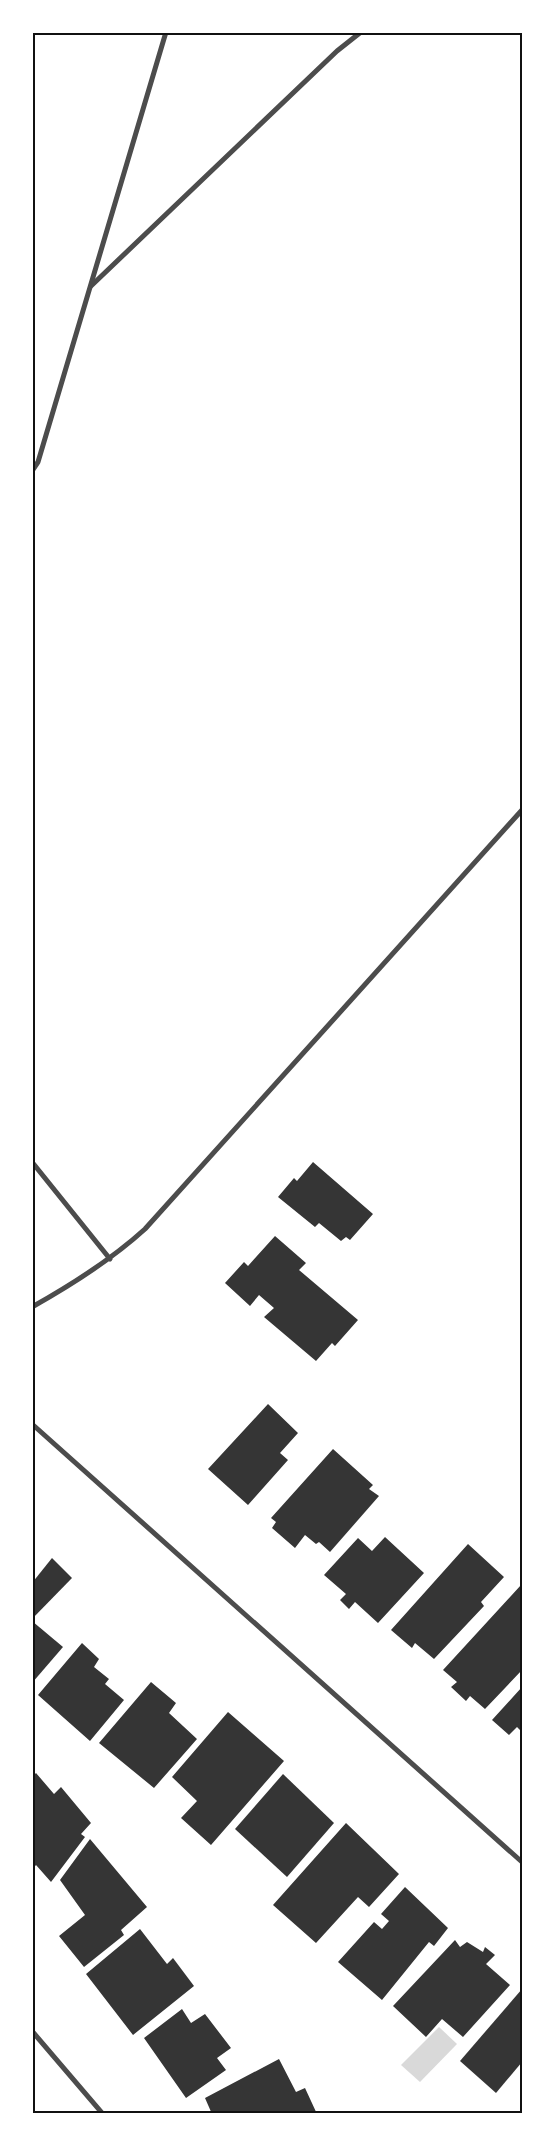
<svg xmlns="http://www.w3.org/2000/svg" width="555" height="2146" font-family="Poppins,sans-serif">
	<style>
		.water { fill: #d9d9d9 }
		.building { fill: #353535 }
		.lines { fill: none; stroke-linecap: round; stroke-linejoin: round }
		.minor { stroke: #4c4c4c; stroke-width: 5 }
		.neatline { fill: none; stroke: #111; stroke-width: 2 }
	</style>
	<rect width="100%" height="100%" fill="#fff"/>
	<polygon class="water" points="439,2027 457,2044 420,2082 401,2065"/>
	<g class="building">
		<polygon points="313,1162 373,1214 350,1240 346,1237 341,1241 319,1223 315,1227 278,1197 294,1178 297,1181"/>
		<polygon points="275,1236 306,1263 299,1270 358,1320 335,1346 332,1343 316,1361 264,1317 274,1308 259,1295 250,1306 225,1283 244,1262 248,1266"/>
		<polygon points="268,1404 298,1433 280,1453 288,1460 248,1505 208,1469"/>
		<polygon points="333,1449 373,1485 369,1489 379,1496 330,1552 319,1542 316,1544 305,1535 295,1548 272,1528 276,1522 271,1518"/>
		<polygon points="385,1537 424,1573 378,1623 355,1602 349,1609 340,1600 346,1594 324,1575 358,1538 372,1551"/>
		<polygon points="468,1544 504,1577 481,1602 484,1606 434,1659 415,1643 412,1648 391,1630"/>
		<polygon points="52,1558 72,1578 32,1619 32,1583"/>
		<polygon points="521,1585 522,1586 522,1670 485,1709 470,1696 466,1701 451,1687 457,1682 443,1670"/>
		<polygon points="32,1621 63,1647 32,1683"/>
		<polygon points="82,1643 99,1659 94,1667 109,1679 105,1684 124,1700 90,1741 38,1695"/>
		<polygon points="151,1682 176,1703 169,1713 197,1739 154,1788 99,1743"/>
		<polygon points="522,1687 522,1732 517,1727 509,1735 492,1720"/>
		<polygon points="228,1712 284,1761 211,1845 181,1818 197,1801 172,1777"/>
		<polygon points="36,1773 54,1794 61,1787 91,1823 81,1834 85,1837 51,1882 36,1865 32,1870 32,1777"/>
		<polygon points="283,1774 334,1823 287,1877 235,1829"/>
		<polygon points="346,1823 399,1874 369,1907 358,1897 316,1943 273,1905"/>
		<polygon points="90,1839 147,1907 121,1930 124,1935 84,1967 59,1936 85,1915 60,1880"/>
		<polygon points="405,1887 448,1928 434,1946 429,1942 382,2000 338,1962 374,1922 382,1929 389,1921 381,1914"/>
		<polygon points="140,1929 167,1964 173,1958 194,1986 133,2035 86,1974"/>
		<polygon points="455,1940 460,1947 467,1942 483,1952 485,1947 495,1955 486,1964 510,1985 463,2037 442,2019 426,2037 393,2006"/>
		<polygon points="522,1989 522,2062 496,2093 460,2061"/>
		<polygon points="182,2009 191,2023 205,2014 231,2048 217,2058 226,2070 186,2098 144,2038"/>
		<polygon points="279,2059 296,2092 305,2088 317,2114 212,2114 205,2098"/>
	</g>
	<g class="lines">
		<g class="minor">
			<polyline points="91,286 337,51 361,32"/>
			<polyline points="32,471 38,462 166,32"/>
			<polyline points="32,1162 110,1259"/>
			<path d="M32 1307C73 1284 111 1260 145 1229L522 810"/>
			<polyline points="32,1424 522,1862"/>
			<polyline points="32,2031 103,2114"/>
		</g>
	</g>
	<rect width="555" height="2146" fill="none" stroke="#ffffff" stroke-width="68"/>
	<rect x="34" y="34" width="487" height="2078" class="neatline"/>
</svg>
